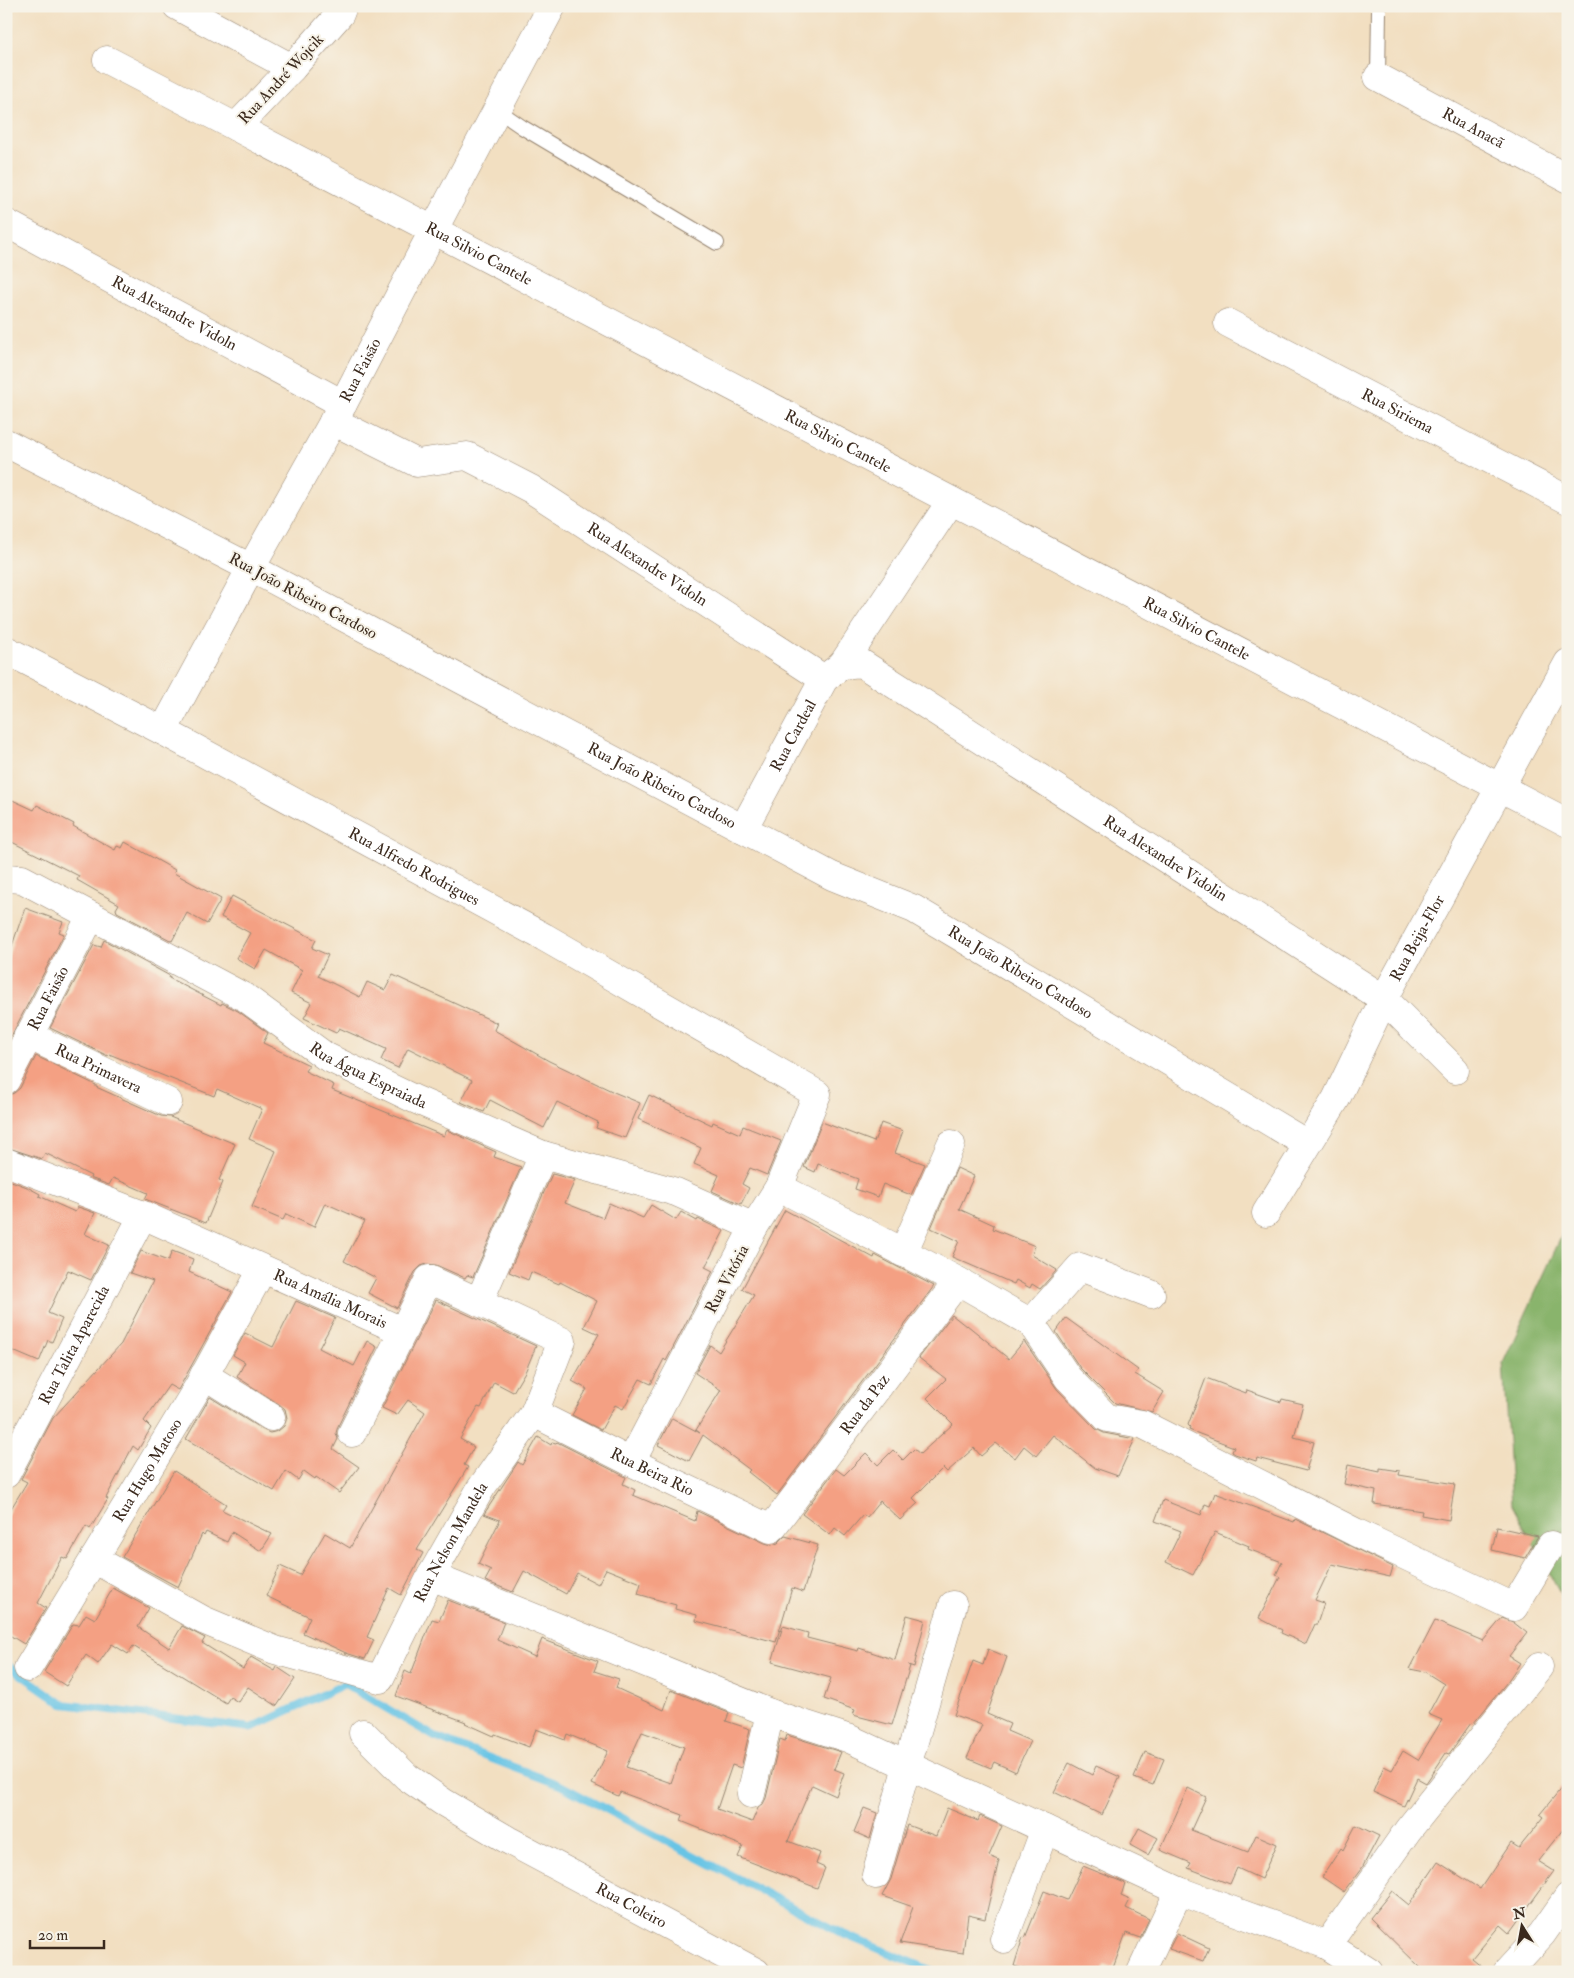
<svg xmlns="http://www.w3.org/2000/svg" width="1574" height="1978" font-family="'IM FELL Double Pica',serif">
	<style>
		.forest { fill: #89b46c; stroke: #626f45 }
		.lines { fill: none; stroke-linecap: round; stroke-linejoin: round }
		.stream { stroke: #67c4e5; stroke-width: 8 }
		.building { fill: #f4a083; fill-rule: evenodd }
		.service-casing { stroke: #968470; stroke-width: 16 }
		.minor-casing { stroke: #968470; stroke-width: 29 }
		.tertiary-casing { stroke: #968470; stroke-width: 29 }
		.service { stroke: #fff; stroke-width: 14 }
		.minor { stroke: #fff; stroke-width: 28 }
		.tertiary { stroke: #fff; stroke-width: 28 }
		.labels { text-anchor: middle; dominant-baseline: central; stroke-width: 4; stroke-linejoin: round; paint-order: stroke }
		.street-label { font-size: 16px; fill: #3b2a1e; stroke: #f7f3e8 }
	</style>
	<rect width="100%" height="100%" fill="#f7f3e8"/>
	<filter id="ink" filterUnits="userSpaceOnUse"><feTurbulence type="fractalNoise" baseFrequency=".02" numOctaves="2"/><feDisplacementMap in="SourceGraphic" scale="10" xChannelSelector="R" yChannelSelector="G"/><feConvolveMatrix kernelMatrix="1 2 1 2 8 2 1 2 1" color-interpolation-filters="sRGB"/></filter>
	<filter id="wash" filterUnits="userSpaceOnUse"><feTurbulence type="fractalNoise" baseFrequency=".0096" numOctaves="4" result="noise"/><feDisplacementMap in="SourceGraphic" scale="20" xChannelSelector="R" yChannelSelector="G"/><feGaussianBlur stdDeviation="1.12" result="paint"/><feColorMatrix in="noise" values="0 0 0 0 0 0 0 0 0 0 0 0 0 0 0 0 0 1.4 0 .05"/><feComposite in="paint" operator="in"/></filter>
	<g filter="url(#wash)">
		<rect width="100%" height="100%" fill="#f2dfc1"/>
		<polygon class="forest" points="1568,1222 1568,1608 1512,1505 1503,1363"/>
		<g class="lines">
			<polyline class="stream" points="6,1664 63,1704 251,1728 345,1684 435,1737 560,1785 843,1934 935,1972"/>
		</g>
		<g id="blocks">
			<g class="building">
				<polygon points="6,797 34,810 37,805 74,824 73,826 115,850 117,846 122,848 125,842 175,870 174,873 221,899 207,924 187,913 172,941 117,912 116,909 119,904 77,880 79,876 6,839"/>
				<polygon points="232,896 316,940 312,948 328,955 318,976 360,997 367,982 385,990 393,975 497,1023 494,1030 549,1061 616,1093 640,1103 625,1138 596,1128 598,1122 557,1102 544,1128 490,1100 484,1112 461,1102 472,1080 408,1048 398,1068 381,1060 386,1049 339,1028 336,1033 304,1018 312,1003 291,993 302,970 266,950 255,969 236,958 250,933 221,917"/>
				<polygon points="25,908 63,922 59,932 64,934 6,1046 6,963"/>
				<polygon points="104,940 170,976 169,978 221,1005 222,1003 238,1011 268,1033 263,1043 309,1065 305,1071 334,1085 332,1090 444,1136 447,1130 496,1152 494,1157 521,1167 473,1277 467,1275 465,1278 436,1265 427,1264 421,1266 415,1272 397,1308 368,1293 376,1278 344,1261 365,1221 325,1203 314,1227 286,1214 283,1220 252,1207 276,1151 249,1139 262,1109 217,1089 214,1096 109,1054 108,1056 50,1028 94,945 101,947"/>
				<polygon points="36,1056 96,1085 96,1087 161,1116 170,1117 235,1144 219,1180 223,1182 206,1223 145,1199 148,1193 113,1178 109,1185 90,1178 91,1176 45,1153 42,1159 6,1147 6,1096 14,1093 20,1088"/>
				<polygon points="649,1095 712,1125 713,1122 740,1134 743,1126 781,1141 767,1175 750,1168 742,1184 749,1188 741,1204 712,1191 719,1175 694,1164 701,1148 638,1119"/>
				<polygon points="822,1122 874,1142 881,1123 903,1131 895,1153 925,1164 911,1195 883,1184 878,1197 855,1189 858,1179 818,1164 815,1172 804,1167"/>
				<polygon points="957,1168 974,1176 959,1209 994,1225 993,1229 1035,1246 1032,1255 1057,1270 1040,1289 1032,1284 1030,1288 1016,1280 1014,1284 952,1257 959,1241 931,1228"/>
				<polygon points="552,1174 575,1180 565,1203 603,1218 609,1203 643,1218 651,1205 676,1220 681,1212 697,1221 698,1219 724,1231 705,1267 713,1271 666,1361 664,1359 651,1384 640,1379 623,1409 615,1405 601,1430 572,1415 587,1389 572,1381 599,1334 584,1327 597,1301 560,1282 559,1284 531,1272 528,1280 509,1272"/>
				<polygon points="6,1179 27,1187 40,1194 39,1196 75,1212 78,1207 95,1213 85,1234 109,1245 91,1280 68,1270 48,1313 62,1319 52,1342 48,1340 39,1362 6,1348"/>
				<polygon points="785,1210 874,1258 875,1255 934,1286 777,1495 748,1472 750,1470 703,1435 689,1461 658,1445 672,1418 700,1433 696,1430 721,1390 695,1373 710,1345 719,1352 754,1295 742,1289"/>
				<polygon points="141,1251 168,1261 172,1251 193,1259 189,1272 232,1292 178,1390 169,1385 144,1421 151,1428 138,1450 133,1446 106,1498 108,1499 90,1529 86,1526 67,1559 62,1557 38,1603 46,1608 24,1644 6,1633 6,1517 27,1482 21,1479 53,1418 121,1344 153,1281 130,1273"/>
				<polygon points="436,1300 536,1346 526,1370 513,1392 494,1382 481,1408 478,1407 460,1439 474,1447 464,1465 468,1467 417,1550 423,1553 401,1595 389,1588 367,1637 374,1640 365,1659 346,1653 303,1633 310,1617 266,1596 280,1566 300,1575 325,1533 350,1548 425,1412 408,1400 397,1415 382,1408"/>
				<polygon points="296,1301 335,1318 319,1348 354,1366 367,1341 377,1347 338,1426 336,1433 338,1439 333,1449 359,1467 339,1493 316,1477 315,1479 304,1471 298,1480 286,1471 274,1491 186,1439 210,1397 263,1430 270,1433 278,1431 284,1426 287,1418 285,1409 279,1404 237,1377 245,1362 233,1355 245,1333 273,1347"/>
				<polygon points="952,1315 966,1326 967,1325 1009,1359 1024,1341 1057,1389 1096,1429 1104,1433 1135,1439 1118,1476 1095,1468 1053,1435 1036,1456 1024,1446 1015,1458 996,1443 981,1456 974,1448 947,1472 943,1468 913,1498 918,1503 900,1520 880,1501 867,1517 863,1515 845,1536 835,1528 830,1535 802,1514 836,1469 844,1475 866,1453 878,1465 893,1450 903,1460 914,1449 920,1454 953,1424 927,1398 946,1379 919,1358"/>
				<polygon points="1066,1318 1138,1370 1135,1374 1164,1392 1152,1412 1115,1403 1080,1368 1056,1332"/>
				<polygon points="1206,1378 1246,1393 1247,1390 1281,1402 1282,1399 1303,1404 1294,1437 1314,1442 1306,1471 1257,1458 1256,1461 1235,1454 1232,1452 1234,1447 1189,1430 1190,1427 1188,1425"/>
				<polygon points="538,1437 551,1445 552,1442 556,1443 557,1442 626,1477 623,1484 635,1490 633,1495 695,1521 697,1511 765,1543 772,1545 778,1543 785,1536 818,1545 803,1592 792,1588 776,1642 696,1621 697,1615 675,1609 676,1605 638,1594 641,1583 606,1569 598,1584 577,1573 566,1594 524,1571 513,1592 485,1581 491,1570 478,1564 500,1520 484,1514 518,1462 522,1465"/>
				<polygon points="1348,1465 1380,1472 1380,1468 1400,1471 1399,1475 1455,1484 1449,1520 1421,1515 1422,1511 1374,1504 1376,1491 1344,1484"/>
				<polygon points="174,1471 226,1504 222,1510 272,1534 261,1551 232,1532 227,1542 206,1532 204,1536 202,1534 178,1587 122,1557"/>
				<polygon points="1215,1493 1294,1522 1295,1519 1393,1567 1390,1577 1332,1564 1315,1600 1324,1603 1317,1624 1315,1624 1306,1644 1281,1633 1282,1630 1259,1618 1280,1577 1276,1575 1282,1562 1248,1549 1249,1546 1215,1532 1193,1575 1166,1562 1181,1531 1155,1521 1163,1500 1201,1515 1205,1504 1210,1506"/>
				<polygon points="1497,1527 1538,1536 1525,1558 1492,1550"/>
				<polygon points="113,1588 149,1608 138,1627 169,1648 182,1626 205,1638 202,1643 243,1669 251,1657 275,1671 277,1667 295,1679 277,1706 248,1687 238,1702 230,1697 226,1703 133,1646 128,1654 112,1644 98,1664 86,1655 66,1686 44,1672 73,1624 79,1625 86,1614 95,1619"/>
				<path d="M448 1600 504 1622 497 1640 535 1657 542 1639 598 1661 594 1671 619 1679 616 1688 664 1710 671 1690 729 1713 726 1721 750 1729 741 1768 732 1765 717 1809 752 1822 758 1808 763 1804 766 1798 780 1739 785 1741 787 1735 841 1752 834 1769 844 1773 836 1796 812 1785 788 1841 820 1853 816 1864 825 1868 817 1888 738 1857 743 1846 681 1821 683 1815 620 1792 618 1796 592 1784 608 1751 567 1734 565 1740 536 1729 529 1747 495 1734 494 1736 465 1723 466 1722 396 1696 405 1671 411 1674 432 1619 439 1621ZM642 1732 684 1747 671 1783 626 1767Z"/>
				<polygon points="907,1615 925,1620 914,1667 908,1665 910,1666 892,1725 853,1715 855,1710 824,1699 831,1678 772,1662 783,1626 808,1633 807,1638 858,1651 859,1648 895,1660"/>
				<polygon points="1502,1618 1513,1622 1527,1633 1509,1656 1520,1663 1507,1682 1473,1724 1471,1723 1449,1754 1446,1753 1426,1783 1417,1778 1404,1806 1373,1792 1384,1766 1392,1770 1403,1751 1418,1760 1442,1720 1428,1714 1444,1684 1425,1672 1410,1669 1435,1621 1483,1641"/>
				<polygon points="988,1649 1007,1657 987,1714 1010,1724 1007,1731 1030,1741 1016,1772 994,1762 991,1768 967,1758 982,1725 954,1715 973,1661 983,1665"/>
				<polygon points="1145,1752 1164,1759 1153,1785 1134,1778"/>
				<polygon points="1069,1763 1092,1775 1096,1766 1120,1777 1102,1815 1054,1792"/>
				<polygon points="1568,1780 1568,1823 1538,1861 1554,1871 1509,1933 1500,1925 1472,1959 1488,1972 1425,1972 1370,1918 1392,1891 1409,1905 1438,1862 1480,1889 1511,1843 1519,1848 1544,1817 1540,1814"/>
				<polygon points="1188,1788 1206,1797 1191,1830 1248,1852 1256,1835 1277,1844 1261,1879 1237,1868 1230,1884 1188,1868 1191,1863 1160,1850"/>
				<polygon points="864,1808 877,1813 870,1839 854,1832"/>
				<polygon points="947,1808 978,1821 980,1816 1002,1826 989,1856 999,1860 985,1919 968,1915 963,1953 900,1943 913,1907 882,1896 891,1879 907,1825 936,1836"/>
				<polygon points="1356,1825 1379,1836 1362,1868 1344,1892 1322,1877 1341,1848 1343,1850"/>
				<polygon points="1139,1828 1158,1838 1148,1855 1130,1845"/>
				<polygon points="1083,1866 1125,1883 1121,1896 1130,1900 1126,1908 1149,1919 1140,1938 1126,1933 1113,1968 1105,1965 1102,1972 1034,1972 1014,1966 1023,1937 1025,1938 1044,1891 1067,1900"/>
				<polygon points="1177,1933 1209,1948 1203,1961 1169,1949"/>
			</g>
		</g>
	</g>
	<g filter="url(#ink)">
		<use href="#blocks" fill-opacity="0" stroke="#968470" stroke-width="1"/>
		<g class="lines">
			<g class="service-casing">
				<g id="service">
					<polyline points="1378,77 1379,10"/>
					<polyline points="496,109 522,127 717,243"/>
				</g>
			</g>
			<g class="minor-casing">
				<g id="minor">
					<polyline points="177,6 292,68"/>
					<polyline points="107,60 236,127"/>
					<path id="s1" d="M1378 77 1568 179"/>
					<path id="s2" d="M6 223 343 404"/>
					<polyline points="433,231 552,6"/>
					<path id="s3" d="M1228 323 1568 500"/>
					<path id="s4" d="M333 421 417 463 467 456 531 489 824 679"/>
					<path id="s5" d="M6 650 163 731 544 937 817 1094 779 1187 754 1227 631 1462"/>
					<polyline points="842,665 951,501"/>
					<path id="s6" d="M163 731 251 568 832 876 914 909 1307 1144"/>
					<path id="s7" d="M743 829 824 679 842 665 861 663 1384 999 1455 1070"/>
					<path id="s8" d="M6 878 22 879 246 998 325 1056 412 1098 543 1155 676 1192 754 1227"/>
					<path id="s9" d="M28 1035 168 1102"/>
					<path id="s10" d="M6 1080 91 916"/>
					<path id="s11" d="M6 1162 143 1215 402 1331"/>
					<polyline points="779,1187 958,1281 1031,1323 1068,1378 1107,1418 1142,1424 1355,1532 1514,1607 1551,1545"/>
					<path id="s12" d="M1266 1213 1336 1099 1384 999 1568 663"/>
					<polyline points="903,1253 951,1144"/>
					<polyline points="1031,1323 1080,1267 1151,1294"/>
					<polyline points="204,1375 271,1417"/>
					<path id="s13" d="M534 1413 631 1462 771 1529 958 1281"/>
					<polyline points="352,1433 429,1279 479,1302 543,1155"/>
					<path id="s14" d="M6 1474 143 1215"/>
					<path id="s15" d="M94 1559 203 1620 275 1650 380 1679 431 1576 481 1488 534 1413 562 1341 479 1302"/>
					<polyline points="431,1576 770,1713 850,1739 1179,1891 1327,1945 1369,1972"/>
					<path id="s16" d="M28 1668 198 1387 262 1270"/>
					<path id="s17" d="M363 1733 407 1777 443 1802 508 1840 756 1972"/>
					<polyline points="751,1794 770,1713"/>
					<polyline points="876,1875 953,1605"/>
					<polyline points="1004,1939 1045,1829"/>
					<polyline points="1327,1945 1408,1830 1539,1667"/>
					<polyline points="1141,1972 1179,1891"/>
					<polyline points="1507,1972 1542,1934 1568,1897"/>
				</g>
			</g>
			<g class="tertiary-casing">
				<g id="tertiary">
					<path id="s18" d="M343 6 340 14 292 68 236 127 1568 823"/>
					<path id="s19" d="M6 443 251 568 343 404 433 231"/>
				</g>
			</g>
			<use href="#service" class="service"/>
			<use href="#minor" class="minor"/>
			<use href="#tertiary" class="tertiary"/>
		</g>
	</g>
	<g class="labels">
		<g class="street-label">
			<text transform="translate(281 79) rotate(-47)">Rua André Wojcik</text>
			<text stroke="none"><textPath href="#s1" startOffset="108">Rua Anacã</textPath></text>
			<text stroke="none"><textPath href="#s18" startOffset="436">Rua Silvio Cantele</textPath></text>
			<text stroke="none"><textPath href="#s2" startOffset="191">Rua Alexandre Vidoln</textPath></text>
			<text stroke="none"><textPath href="#s19" startOffset="501">Rua Faisão</textPath></text>
			<text stroke="none"><textPath href="#s3" startOffset="191">Rua Siriema</textPath></text>
			<text stroke="none"><textPath href="#s18" startOffset="841">Rua Silvio Cantele</textPath></text>
			<text stroke="none"><textPath href="#s4" startOffset="355">Rua Alexandre Vidoln</textPath></text>
			<text transform="translate(303 596) rotate(28)">Rua João Ribeiro Cardoso</text>
			<text stroke="none"><textPath href="#s18" startOffset="1246">Rua Silvio Cantele</textPath></text>
			<text stroke="none"><textPath href="#s7" startOffset="106">Rua Cardeal</textPath></text>
			<text stroke="none"><textPath href="#s6" startOffset="650">Rua João Ribeiro Cardoso</textPath></text>
			<text stroke="none"><textPath href="#s7" startOffset="574">Rua Alexandre Vidolin</textPath></text>
			<text stroke="none"><textPath href="#s5" startOffset="462">Rua Alfredo Rodrigues</textPath></text>
			<text stroke="none"><textPath href="#s12" startOffset="314">Rua Beija-Flor</textPath></text>
			<text stroke="none"><textPath href="#s6" startOffset="1055">Rua João Ribeiro Cardoso</textPath></text>
			<text stroke="none"><textPath href="#s10" startOffset="92">Rua Faisão</textPath></text>
			<text stroke="none"><textPath href="#s9" startOffset="78">Rua Primavera</textPath></text>
			<text stroke="none"><textPath href="#s8" startOffset="415">Rua Água Espraiada</textPath></text>
			<text transform="translate(727 1279) rotate(-62)">Rua Vitória</text>
			<text stroke="none"><textPath href="#s11" startOffset="352">Rua Amália Morais</textPath></text>
			<text stroke="none"><textPath href="#s14" startOffset="146">Rua Talita Aparecida</textPath></text>
			<text stroke="none"><textPath href="#s13" startOffset="420">Rua da Paz</textPath></text>
			<text stroke="none"><textPath href="#s16" startOffset="231">Rua Hugo Matoso</textPath></text>
			<text stroke="none"><textPath href="#s13" startOffset="132">Rua Beira Rio</textPath></text>
			<text stroke="none"><textPath href="#s15" startOffset="466">Rua Nelson Mandela</textPath></text>
			<text stroke="none"><textPath href="#s17" startOffset="321">Rua Coleiro</textPath></text>
		</g>
	</g>
	<rect width="1574" height="1978" fill="none" stroke="#f7f3e8" stroke-width="25"/>
	<g transform="translate(1522 1926) rotate(349)" stroke="#f7f3e8" stroke-width="4" paint-order="stroke">
	<path d="M0-4L9 19L0 12L-9 19Z" fill="#3b2a1e"/>
	<text y="-8" font-size="14" font-weight="bold" text-anchor="middle" fill="#3b2a1e">N</text>
	</g>
	<path d="M30 1940v8h74v-8" fill="none" stroke="#3b2a1e" stroke-width="2.5"/>
	<text x="38" y="1940" font-size="15" fill="#3b2a1e" stroke="#f7f3e8" stroke-width="4" paint-order="stroke">20 m</text>
</svg>
